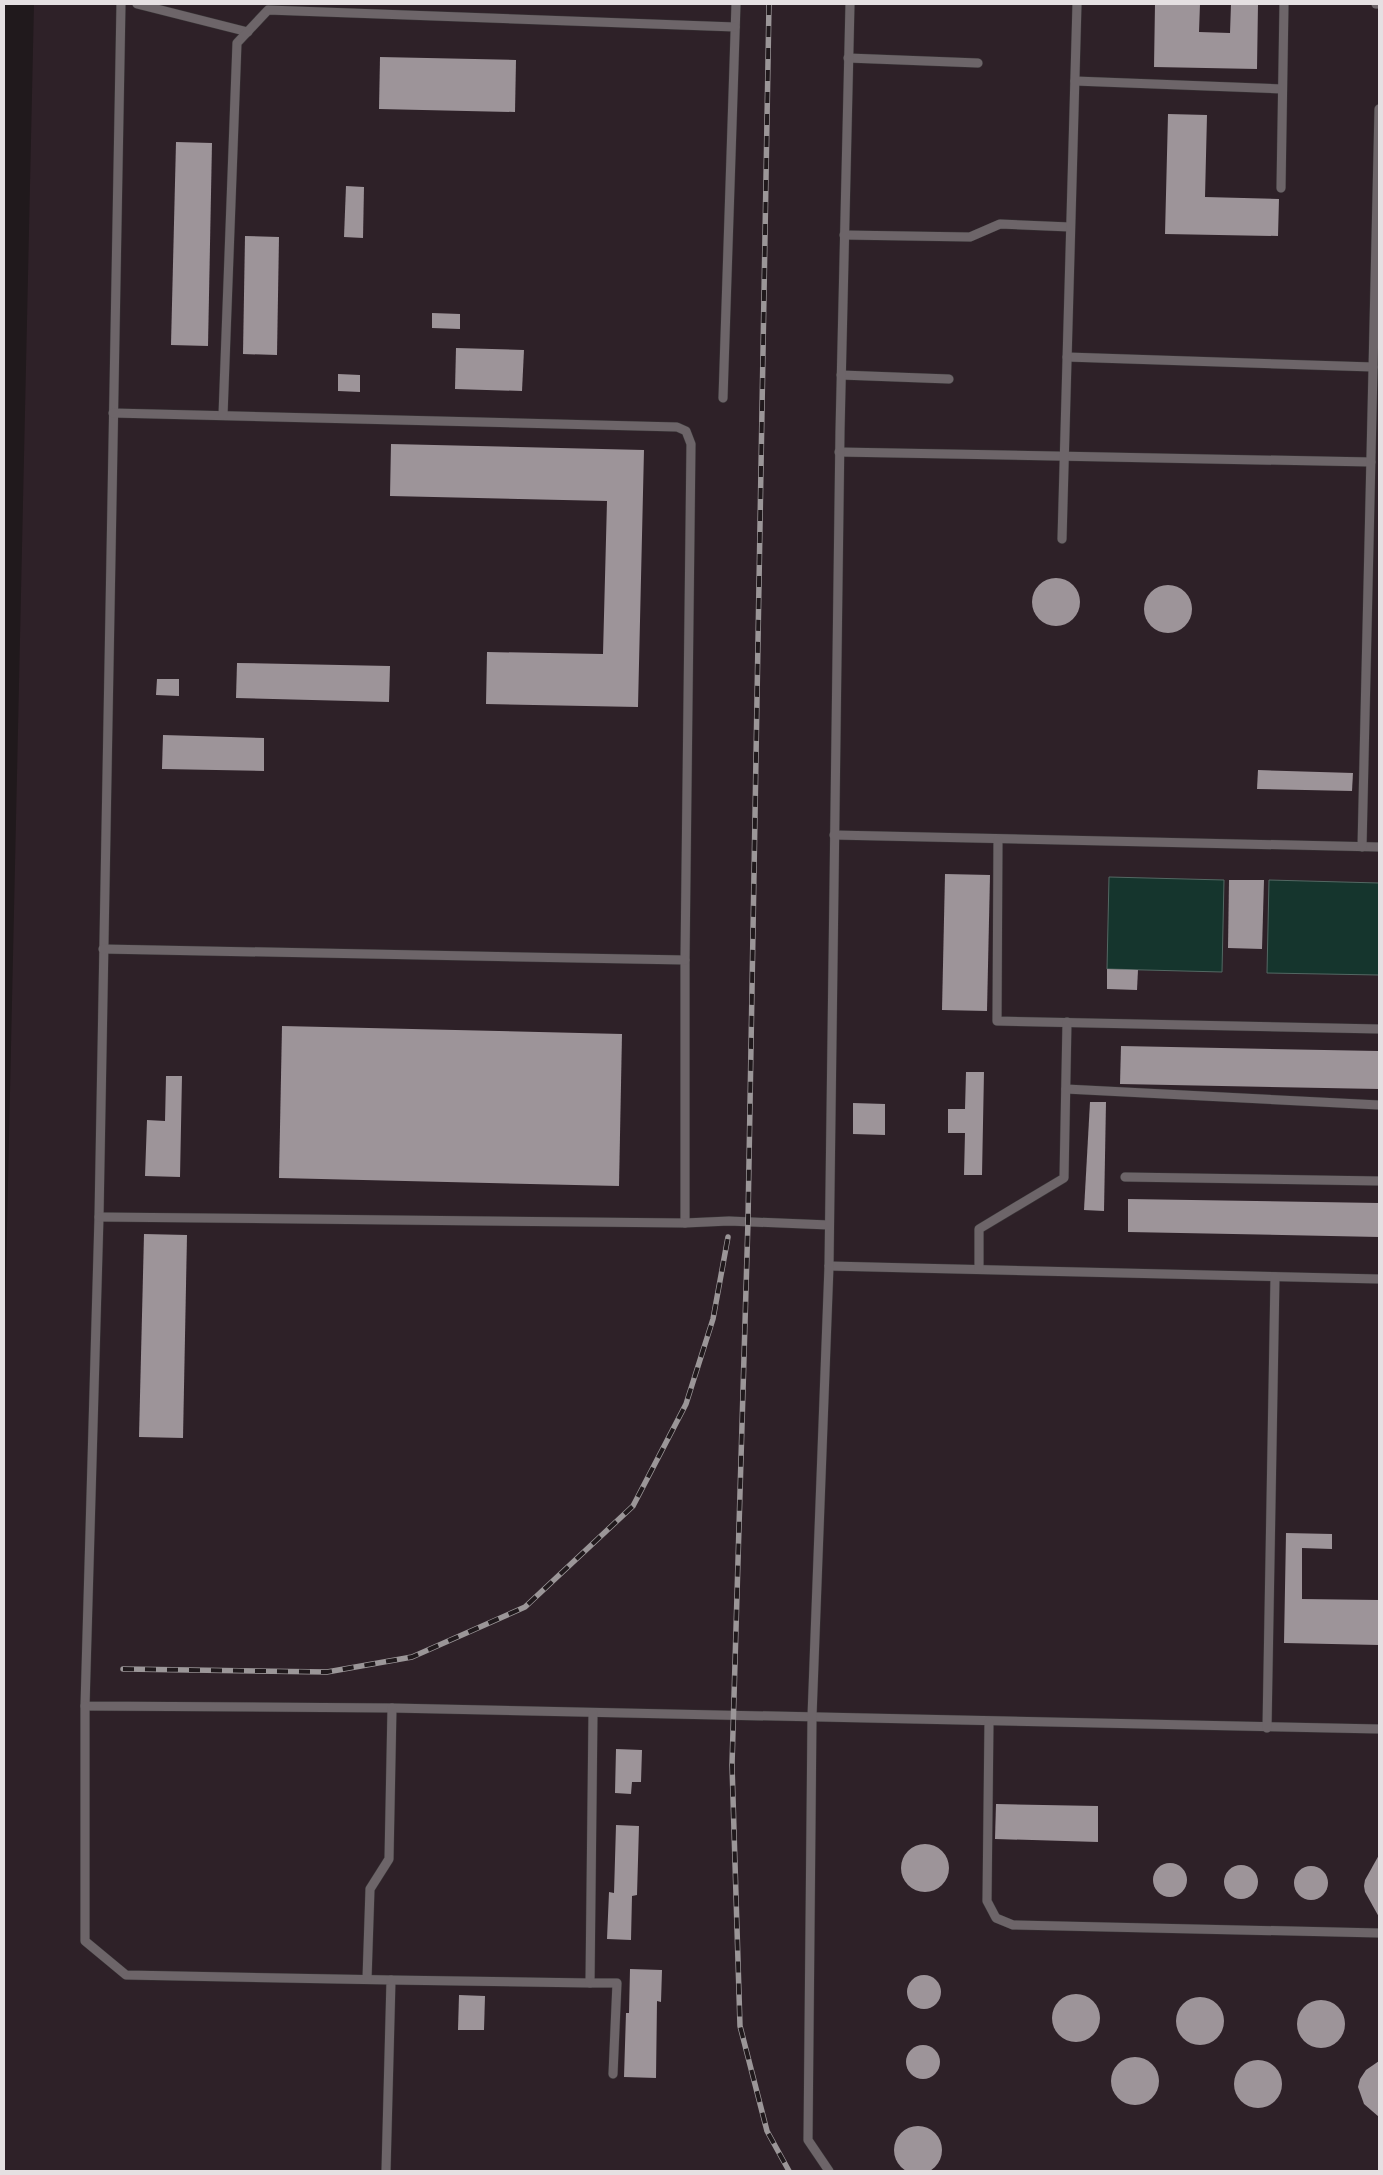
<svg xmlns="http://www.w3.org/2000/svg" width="1383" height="2175" font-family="Montserrat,sans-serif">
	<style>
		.built { fill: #2e2128 }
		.water { fill: #15352d; stroke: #536863 }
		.building { fill: #9d9499 }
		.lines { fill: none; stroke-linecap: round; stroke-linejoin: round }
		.lane-casing { stroke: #393537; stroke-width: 10 }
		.lane { stroke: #6d6569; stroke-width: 9 }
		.rail-casing { stroke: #9b9698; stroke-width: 5.5 }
		.rail { stroke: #20191c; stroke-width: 4; stroke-dasharray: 11; stroke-linecap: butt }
	</style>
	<rect width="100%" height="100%" fill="#20191c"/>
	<polygon class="built" points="34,4 1379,4 1379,2171 4,2171 4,1365"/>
	<g class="water">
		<polygon points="1109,877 1224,880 1222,972 1107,969"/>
		<polygon points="1269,880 1379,883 1379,975 1267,973"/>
	</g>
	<g class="building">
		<polygon points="1155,4 1200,4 1199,32 1230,33 1231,4 1258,4 1257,69 1154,67"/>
		<polygon points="380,57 516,60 515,112 379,109"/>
		<polygon points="1168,114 1207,115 1205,197 1279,199 1278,236 1165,234"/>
		<polygon points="176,142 212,143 208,346 171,345"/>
		<polygon points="346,186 364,187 363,238 344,237"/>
		<polygon points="245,236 279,237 277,355 243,354"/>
		<polygon points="432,313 460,314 460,329 432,328"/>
		<polygon points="456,348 524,350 522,391 455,389"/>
		<polygon points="338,374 360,375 360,392 338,391"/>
		<polygon points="391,444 644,450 638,707 486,704 487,652 603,654 607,501 390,496"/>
		<circle cx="1056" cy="602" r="24"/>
		<circle cx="1168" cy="609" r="24"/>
		<polygon points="237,663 390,666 389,702 236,698"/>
		<polygon points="157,679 179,679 179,696 156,695"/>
		<polygon points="163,735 264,738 264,771 162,769"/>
		<polygon points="1258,770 1353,773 1352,791 1257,789"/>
		<polygon points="945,874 990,875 987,1011 942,1010"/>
		<polygon points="1229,880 1264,880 1262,949 1228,948"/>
		<polygon points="1107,969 1138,970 1137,990 1107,989"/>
		<polygon points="282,1026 622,1034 619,1186 279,1178"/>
		<polygon points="1121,1046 1379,1051 1379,1089 1120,1084"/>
		<polygon points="966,1072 984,1072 982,1175 964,1175 965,1133 948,1133 948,1109 965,1109"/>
		<polygon points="166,1076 182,1076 180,1177 145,1176 147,1120 165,1121"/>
		<polygon points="1090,1102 1106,1102 1104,1211 1084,1210"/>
		<polygon points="853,1103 885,1104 885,1135 853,1134"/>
		<polygon points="1128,1199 1379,1203 1379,1237 1128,1232"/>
		<polygon points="144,1234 187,1235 183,1438 139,1437"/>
		<polygon points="1286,1533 1332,1534 1332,1549 1302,1548 1302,1599 1379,1600 1379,1645 1284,1643"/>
		<polygon points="616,1749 642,1750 641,1782 632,1782 631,1794 615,1793"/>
		<polygon points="996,1804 1098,1806 1098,1842 995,1839"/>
		<polygon points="616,1825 639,1826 637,1895 632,1896 631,1940 607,1939 609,1892 614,1893"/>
		<circle cx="925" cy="1868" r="24"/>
		<polygon points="1379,1855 1379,1917 1365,1892 1364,1886 1365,1880"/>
		<circle cx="1170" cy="1880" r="17"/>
		<circle cx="1241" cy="1882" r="17"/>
		<circle cx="1311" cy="1883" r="17"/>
		<polygon points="630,1969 662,1970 661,2002 657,2001 656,2078 624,2077 626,2013 629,2013"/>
		<circle cx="924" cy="1992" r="17"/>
		<circle cx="1076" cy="2018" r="24"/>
		<polygon points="459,1995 485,1996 484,2030 458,2030"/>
		<circle cx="1200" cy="2021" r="24"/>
		<circle cx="1321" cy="2024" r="24"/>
		<circle cx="923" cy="2062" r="17"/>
		<circle cx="1135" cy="2081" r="24"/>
		<circle cx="1258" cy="2084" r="24"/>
		<polygon points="1379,2061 1379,2117 1364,2104 1358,2087 1360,2079 1366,2070"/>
		<circle cx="918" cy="2150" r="24"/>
	</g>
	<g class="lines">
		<g class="lane-casing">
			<g id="lane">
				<polyline points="121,4 99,1217 85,1706 392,1708 1379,1729"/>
				<polyline points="137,4 248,32"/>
				<polyline points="1376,4 1379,4"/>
				<polyline points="848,58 978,63"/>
				<polyline points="1075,81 1282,89"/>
				<polyline points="1281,188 1284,4"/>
				<polyline points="844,235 970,237 1000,224 1070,227"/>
				<polyline points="1067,357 1373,367"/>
				<polyline points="841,375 949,379"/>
				<polyline points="723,398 736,4"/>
				<polyline points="113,413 677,427 686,431 691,444 685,960 685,1223"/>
				<polyline points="223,415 237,43 268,10 735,27"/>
				<polyline points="839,452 1371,462"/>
				<polyline points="1062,539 1077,4"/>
				<polyline points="834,835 1379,847"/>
				<polyline points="998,840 997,1021 1379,1029"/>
				<polyline points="1362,847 1379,109"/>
				<polyline points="103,949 685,960"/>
				<polyline points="1066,1089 1379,1105"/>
				<polyline points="1125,1177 1379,1181"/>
				<polyline points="99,1217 685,1223 729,1221 829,1225"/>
				<polyline points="829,1266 1379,1279"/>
				<polyline points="979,1269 979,1229 1064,1178 1067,1022"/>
				<polyline points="85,1706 85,1941 126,1975 391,1980 386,2171"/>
				<polyline points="989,1722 987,1901 996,1918 1013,1925 1379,1933"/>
				<polyline points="1267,1728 1275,1277"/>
				<polyline points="367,1979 370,1889 389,1859 392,1708"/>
				<polyline points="391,1980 590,1983 593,1713"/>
				<polyline points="590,1983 617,1983 613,2074"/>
				<polyline points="829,2171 808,2140 812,1716 829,1266 840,431 850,4"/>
			</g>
		</g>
		<use href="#lane" class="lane"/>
		<g class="rail-casing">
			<g id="rail">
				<polyline points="769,4 748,1221 732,1765 740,2026 767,2131 789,2171"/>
				<polyline points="123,1669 327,1672 412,1657 525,1607 633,1506 686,1404 713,1319 728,1237"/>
			</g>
		</g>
		<use href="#rail" class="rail"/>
	</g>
	<rect width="1383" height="2175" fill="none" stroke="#e5e0e2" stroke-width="10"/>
</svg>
